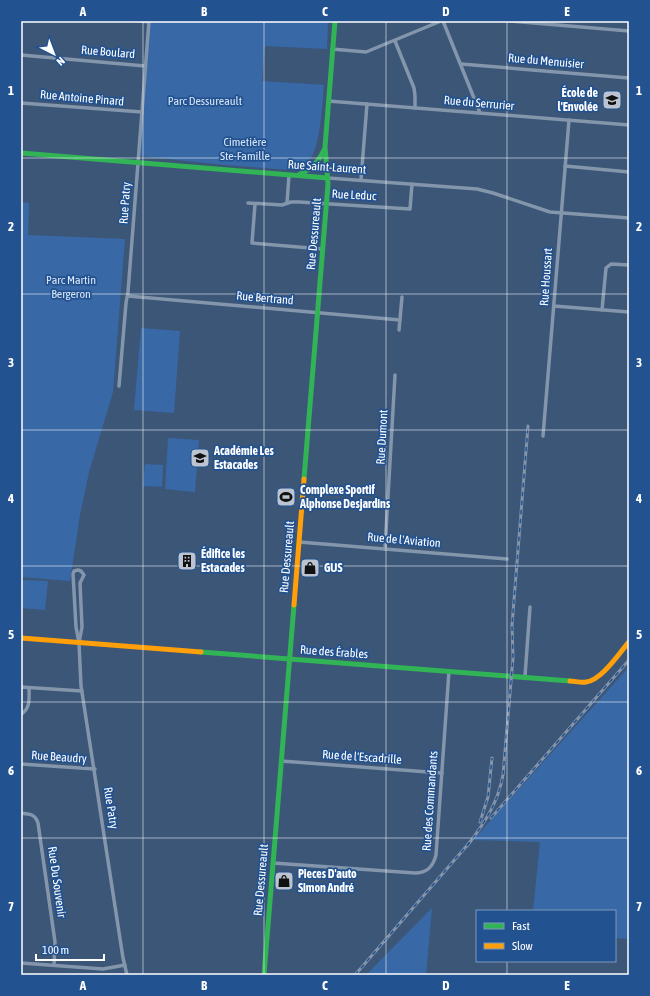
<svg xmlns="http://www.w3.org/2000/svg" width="650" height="996" font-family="'Asap Condensed',sans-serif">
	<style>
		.green { fill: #3869a6 }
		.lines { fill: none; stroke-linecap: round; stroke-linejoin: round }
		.street { stroke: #8396ab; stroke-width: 3.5 }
		.fast { stroke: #30b455; stroke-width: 5 }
		.slow { stroke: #ff9f0a; stroke-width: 5 }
		.rail-casing { stroke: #8394ab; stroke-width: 3 }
		.rail { stroke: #235290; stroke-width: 1.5; stroke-dasharray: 4.5; stroke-linecap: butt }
		.grid { fill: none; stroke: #fff; stroke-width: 1; stroke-opacity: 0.55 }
		.labels { text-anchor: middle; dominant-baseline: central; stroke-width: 3.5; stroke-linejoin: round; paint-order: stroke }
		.street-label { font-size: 12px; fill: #fff; stroke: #235290 }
		.poi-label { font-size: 12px; font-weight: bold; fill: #fff; stroke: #235290; text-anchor: start }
		.park-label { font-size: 12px; fill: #d9e7f9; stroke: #235290 }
		.neatline { fill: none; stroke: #fff; stroke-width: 1.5 }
		.grid-label { font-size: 13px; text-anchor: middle; font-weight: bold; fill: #fff }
	</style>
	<rect width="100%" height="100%" fill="#3c5678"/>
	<g class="green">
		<path d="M149 21H328L327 49 265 46 262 81 324 85C322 104 321 148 308 162 304 167 297 168 291 170L225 165 139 156Z"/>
		<polygon points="21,202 29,203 28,235 125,239 113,392 89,472 80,515 70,581 21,577"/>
		<polygon points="141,328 180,331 174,413 134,410"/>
		<polygon points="168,438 199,440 195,492 165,489"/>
		<polygon points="145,464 163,465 162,487 143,486"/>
		<polygon points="21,580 48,581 45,610 21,608"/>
		<polygon points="629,667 629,939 615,938 615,911 533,911 540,842 473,840"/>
		<polygon points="432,908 426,975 366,975"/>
	</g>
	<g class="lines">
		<g class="street">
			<polyline points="140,21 149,22"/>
			<polyline points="443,21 480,113"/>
			<polyline points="510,21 629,31"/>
			<polyline points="395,41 414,88 415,96 415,108"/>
			<polyline points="332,49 366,52 441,21"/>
			<polyline points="21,55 145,66"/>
			<polyline points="461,64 629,78"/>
			<polyline points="328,101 629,125"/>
			<polyline points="21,103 142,112"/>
			<polyline points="565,166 629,172"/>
			<polyline points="328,178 477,189 493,193 550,212 629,218"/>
			<polyline points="361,180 367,104"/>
			<polyline points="248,203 282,205 291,202 299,202 410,209 412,184"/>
			<polyline points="287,203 289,175"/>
			<polyline points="255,204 252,243 322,249"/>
			<polyline points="128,296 400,320"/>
			<polyline points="554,306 629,312"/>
			<polyline points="602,310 606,268 611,264 629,265"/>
			<polyline points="399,330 402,297"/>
			<polyline points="119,386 126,303 128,292 149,21"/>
			<polyline points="543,436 569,120"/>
			<polyline points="299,542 507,559"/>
			<polyline points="385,549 395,375"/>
			<polyline points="79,643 82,627 80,583 84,575 81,571 78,570 74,571 73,574 76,627 79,643 81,686 123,958 127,975"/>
			<polyline points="525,676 530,607"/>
			<polyline points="21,687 82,691"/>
			<path d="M21 714C31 709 29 697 29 688"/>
			<polyline points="281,761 442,773"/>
			<polyline points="21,764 95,769"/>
			<path d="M21 813C30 814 35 814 38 823L55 942 54 965"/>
			<path d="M273 863 415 873C427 873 433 867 436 855L449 671"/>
			<polyline points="21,963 103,969 125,965"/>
		</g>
		<g class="fast">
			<polyline points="21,153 328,178"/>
			<path d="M300 174C312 169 319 162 324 150"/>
			<polyline points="304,479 328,184 325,147 335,21"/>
			<polyline points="201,652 570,681"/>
			<polyline points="264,975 294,605"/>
		</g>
		<g class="slow">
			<polyline points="294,605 304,479"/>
			<polyline points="21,638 201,652"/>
			<path d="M570 681C575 681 581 683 586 682 602 680 619 653 629 642"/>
		</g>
		<g class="rail-casing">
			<g id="rail">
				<polyline points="491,818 629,660"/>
				<polyline points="480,822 488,797 492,758"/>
				<path d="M467 846C484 824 498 803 503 775L513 658 512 625 528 426"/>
				<polyline points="355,975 470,842"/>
			</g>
		</g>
		<use href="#rail" class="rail"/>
	</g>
	<path class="grid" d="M143 21V975M264 21V975M386 21V975M507 21V911M21 158H629M21 294H629M21 430H629M21 566H629M21 702H629M21 838H629M507 961V975"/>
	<defs>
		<g id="school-square" transform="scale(1)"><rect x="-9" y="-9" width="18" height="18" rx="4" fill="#bbc4d0" stroke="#235290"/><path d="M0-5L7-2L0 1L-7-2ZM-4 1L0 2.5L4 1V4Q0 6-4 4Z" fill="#111"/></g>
		<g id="stadium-square" transform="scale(1)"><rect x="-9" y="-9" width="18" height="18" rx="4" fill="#bbc4d0" stroke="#235290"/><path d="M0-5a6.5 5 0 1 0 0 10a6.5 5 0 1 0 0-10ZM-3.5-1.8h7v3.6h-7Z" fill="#111"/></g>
		<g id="building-square" transform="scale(1)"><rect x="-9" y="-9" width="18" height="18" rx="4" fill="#bbc4d0" stroke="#235290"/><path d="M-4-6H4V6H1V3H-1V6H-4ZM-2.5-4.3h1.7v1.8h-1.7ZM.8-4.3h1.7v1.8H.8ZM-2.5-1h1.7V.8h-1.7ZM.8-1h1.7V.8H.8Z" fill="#111"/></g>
		<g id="shop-square" transform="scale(1)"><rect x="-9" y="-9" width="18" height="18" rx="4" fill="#bbc4d0" stroke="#235290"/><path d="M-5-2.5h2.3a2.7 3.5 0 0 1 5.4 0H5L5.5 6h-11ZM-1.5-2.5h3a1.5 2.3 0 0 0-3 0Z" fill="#111"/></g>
	</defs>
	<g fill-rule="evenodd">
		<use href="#school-square" x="612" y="100"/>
		<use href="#school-square" x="200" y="458"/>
		<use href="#stadium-square" x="286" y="497"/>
		<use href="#building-square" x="187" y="561"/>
		<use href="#shop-square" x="310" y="568"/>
		<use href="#shop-square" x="284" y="881"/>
	</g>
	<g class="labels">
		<g class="street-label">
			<text transform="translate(108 52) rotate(5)">Rue Boulard</text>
			<text transform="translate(546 61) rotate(5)">Rue du Menuisier</text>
			<text transform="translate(82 98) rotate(5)">Rue Antoine Pinard</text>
			<text transform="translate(479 103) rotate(5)">Rue du Serrurier</text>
			<text transform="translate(327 167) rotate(4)">Rue Saint-Laurent</text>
			<text transform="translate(354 195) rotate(3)">Rue Leduc</text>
			<text transform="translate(125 203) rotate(-86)">Rue Patry</text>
			<text transform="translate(314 234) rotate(-85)">Rue Dessureault</text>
			<text transform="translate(546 277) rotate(-86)">Rue Houssart</text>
			<text transform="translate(265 298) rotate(5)">Rue Bertrand</text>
			<text transform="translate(382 437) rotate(-87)">Rue Dumont</text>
			<text transform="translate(404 540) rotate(5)">Rue de l'Aviation</text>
			<text transform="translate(287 557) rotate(-85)">Rue Dessureault</text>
			<text transform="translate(334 652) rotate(4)">Rue des Érables</text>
			<text transform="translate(59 757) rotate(4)">Rue Beaudry</text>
			<text transform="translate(362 757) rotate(4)">Rue de l'Escadrille</text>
			<text transform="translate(430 801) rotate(-86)">Rue des Commandants</text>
			<text transform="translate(111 808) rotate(81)">Rue Patry</text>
			<text transform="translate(261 880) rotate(-85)">Rue Dessureault</text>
			<text transform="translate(57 882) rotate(82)">Rue Du Souvenir</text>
		</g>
		<g class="poi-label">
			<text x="598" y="93" text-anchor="end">École de<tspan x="598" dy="14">l'Envolée</tspan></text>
			<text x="214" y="451">Académie Les<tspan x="214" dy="14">Estacades</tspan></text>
			<text x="300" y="490">Complexe Sportif<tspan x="300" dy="14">Alphonse Desjardins</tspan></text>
			<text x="201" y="554">Édifice les<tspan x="201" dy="14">Estacades</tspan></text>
			<text x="324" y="568">GUS</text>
			<text x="298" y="874">Pieces D'auto<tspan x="298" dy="14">Simon André</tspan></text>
		</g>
		<g class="park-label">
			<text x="205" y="101">Parc Dessureault</text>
			<text x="245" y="142">Cimetière<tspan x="245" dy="14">Ste-Famille</tspan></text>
			<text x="71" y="280">Parc Martin<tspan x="71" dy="14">Bergeron</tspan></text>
		</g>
	</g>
	<rect width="650" height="996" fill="none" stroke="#235290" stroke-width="44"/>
	<rect x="476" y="910" width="140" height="52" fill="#235290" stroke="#7b97bc"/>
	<rect x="484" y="923" width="20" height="6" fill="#30b455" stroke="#7b97bc"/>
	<text x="512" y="930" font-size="12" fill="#ffffff">Fast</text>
	<rect x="484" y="943" width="20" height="6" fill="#ff9f0a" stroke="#7b97bc"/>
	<text x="512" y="950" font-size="12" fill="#ffffff">Slow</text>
	<g transform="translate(54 54) rotate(138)" stroke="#235290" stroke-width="3" paint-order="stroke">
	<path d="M0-3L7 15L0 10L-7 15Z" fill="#ffffff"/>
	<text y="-6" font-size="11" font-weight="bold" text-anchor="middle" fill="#ffffff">N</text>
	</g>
	<path d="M36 954v6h68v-6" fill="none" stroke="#ffffff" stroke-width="2"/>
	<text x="42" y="954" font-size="12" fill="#ffffff" stroke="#235290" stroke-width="3" paint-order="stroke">100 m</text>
	<rect x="22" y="22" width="606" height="952" class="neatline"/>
	<g class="grid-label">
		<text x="83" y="16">A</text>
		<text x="204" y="16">B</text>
		<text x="325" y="16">C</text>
		<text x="446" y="16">D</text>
		<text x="567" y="16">E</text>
		<text x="11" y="95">1</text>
		<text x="639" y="95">1</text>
		<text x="11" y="231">2</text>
		<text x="639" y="231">2</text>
		<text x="11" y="367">3</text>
		<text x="639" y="367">3</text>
		<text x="11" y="503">4</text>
		<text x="639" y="503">4</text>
		<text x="11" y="639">5</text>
		<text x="639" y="639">5</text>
		<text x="11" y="775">6</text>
		<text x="639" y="775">6</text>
		<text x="11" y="911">7</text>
		<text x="639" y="911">7</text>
		<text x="83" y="990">A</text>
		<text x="204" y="990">B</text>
		<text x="325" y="990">C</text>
		<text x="446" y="990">D</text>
		<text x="567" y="990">E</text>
	</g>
</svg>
